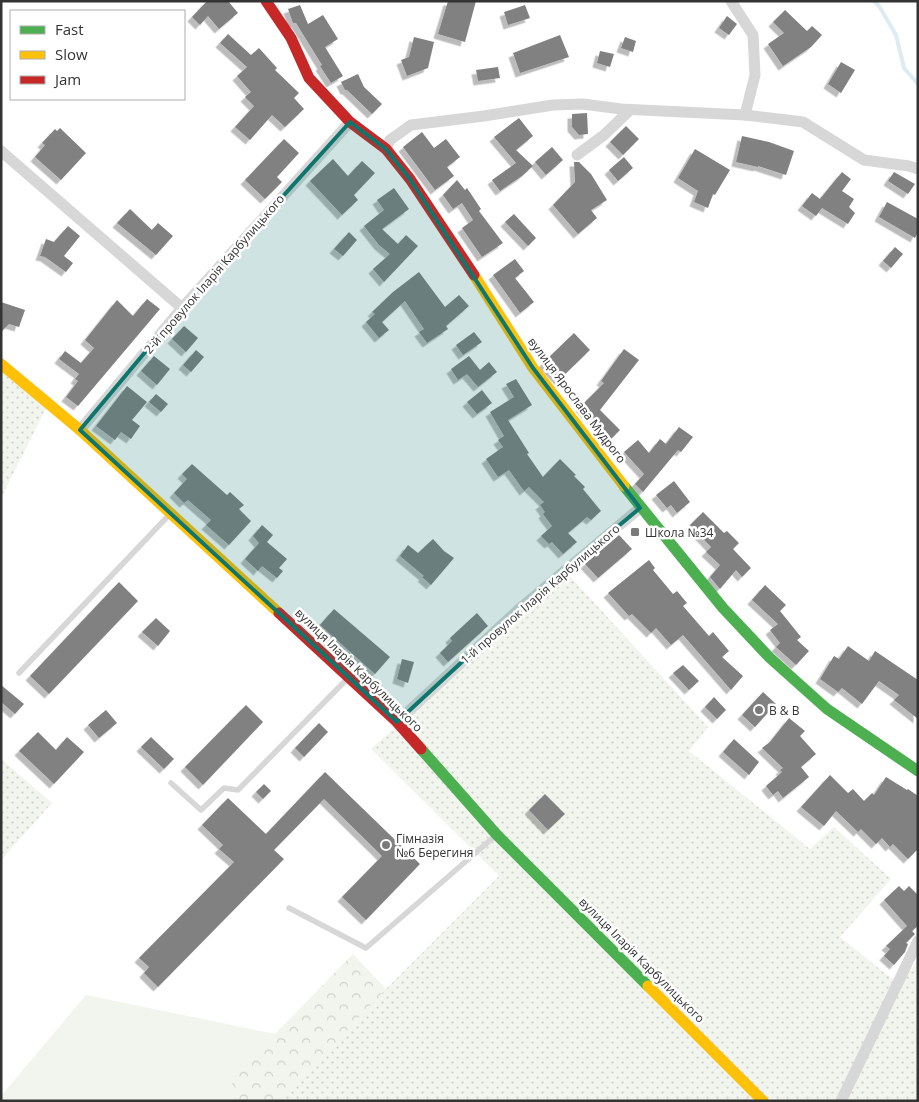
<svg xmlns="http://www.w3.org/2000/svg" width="919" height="1102" font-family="'Open Sans',sans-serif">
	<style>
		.grass { fill: #f1f5ed }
		.forest { fill: url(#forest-crowns) }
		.garden { fill: url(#garden-dots) }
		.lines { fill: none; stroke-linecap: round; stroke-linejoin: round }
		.stream { stroke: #ddebf3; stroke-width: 4 }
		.building { fill: #818181; filter: url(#shadow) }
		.lane { stroke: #d7d7d7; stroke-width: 5.5 }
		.street { stroke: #d7d7d7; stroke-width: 11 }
		.fast { stroke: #4caf50; stroke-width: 11 }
		.slow { stroke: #ffc107; stroke-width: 11 }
		.jam { stroke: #c62828; stroke-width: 11 }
		.marked { fill: #0f766e; fill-opacity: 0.2; stroke: #0f766e; stroke-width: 4; stroke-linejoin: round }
		.poi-dot { fill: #7a7a7a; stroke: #fff; stroke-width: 2 }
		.labels { text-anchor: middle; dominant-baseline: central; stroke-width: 5; stroke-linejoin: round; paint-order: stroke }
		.street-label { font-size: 12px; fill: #333; stroke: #fff }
		.poi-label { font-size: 12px; fill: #333; stroke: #fff; text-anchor: start }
	</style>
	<defs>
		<pattern id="forest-crowns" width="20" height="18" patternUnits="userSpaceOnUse" patternTransform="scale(1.25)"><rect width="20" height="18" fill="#f1f5ed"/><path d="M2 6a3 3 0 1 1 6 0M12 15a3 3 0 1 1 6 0" fill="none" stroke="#cfd2cc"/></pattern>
		<pattern id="garden-dots" width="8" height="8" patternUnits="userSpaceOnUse" patternTransform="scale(1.25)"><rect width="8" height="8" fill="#f1f5ed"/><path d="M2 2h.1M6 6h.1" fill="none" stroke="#cfd2cc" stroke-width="1.8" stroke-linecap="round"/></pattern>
		<filter id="shadow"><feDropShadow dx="-4.5" dy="4.5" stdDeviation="0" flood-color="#0004"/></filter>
	</defs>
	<rect width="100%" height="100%" fill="#fff"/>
	<polygon class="grass" points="86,995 275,1034 233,1075 238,1091 230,1101 1,1101 1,1096"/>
	<polygon class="forest" points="353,954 386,989 282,1101 230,1101 238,1091 232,1084 233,1075 275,1034"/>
	<g class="garden">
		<polygon points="1,357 51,398 1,498"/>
		<polygon points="568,574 708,727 689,751 810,849 834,827 891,879 840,937 901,986 918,958 918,1101 282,1101 386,989 499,876 371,749"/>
		<polygon points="1,759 52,803 1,860"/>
	</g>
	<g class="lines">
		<polyline class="stream" points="874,1 879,6 896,35 904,68 918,84"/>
	</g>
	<g class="building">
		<polygon points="207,1 228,1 238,13 219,29 208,16 200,25 192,17"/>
		<polygon points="448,1 476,1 465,42 438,34"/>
		<polygon points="300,5 308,24 323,15 338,39 325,47 343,76 331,83 320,66 322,65 296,23 293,23 288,9"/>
		<polygon points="525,5 530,18 508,25 504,12"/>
		<polygon points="785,10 807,31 812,26 822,35 811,47 783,66 768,44 784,33 773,22"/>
		<polygon points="727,16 737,24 729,35 719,28"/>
		<polygon points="228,34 251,55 259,48 277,68 275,70 299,93 294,98 304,109 285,127 272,115 250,140 235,127 254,106 245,97 251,92 237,76 247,67 220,43"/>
		<polygon points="560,35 569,57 520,73 513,53"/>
		<polygon points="414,37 434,42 428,68 407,76 401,60 409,57"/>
		<polygon points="625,37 636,41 633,52 621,48"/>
		<polygon points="600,51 614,54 610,67 597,63"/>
		<polygon points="841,62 855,70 841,93 828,84"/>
		<polygon points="498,67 500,78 478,81 476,70"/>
		<polygon points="358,74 364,87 382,104 372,114 347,90 345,90 341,82"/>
		<polygon points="587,113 588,134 579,135 572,127 572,114"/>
		<polygon points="519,118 533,136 516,150 533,166 522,176 500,191 492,180 516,163 494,137"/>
		<polygon points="626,126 639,139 623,155 610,142"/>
		<polygon points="60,128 86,153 61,180 35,157 45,145 42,143 55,129 57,131"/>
		<polygon points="422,132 434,148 446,139 460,157 447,167 454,176 435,190 403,147"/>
		<polygon points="742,136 769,142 794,151 786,175 758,166 758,167 736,162"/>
		<polygon points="284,139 299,153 277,177 282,182 265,199 245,180"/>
		<polygon points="552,147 563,160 546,175 535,162"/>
		<polygon points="695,149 730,170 715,195 713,194 708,208 694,202 698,191 678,178"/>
		<polygon points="624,157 633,168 618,181 609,170"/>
		<polygon points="333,159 348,176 362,161 375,173 354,195 358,200 342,215 310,181"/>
		<polygon points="574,162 579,162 591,174 607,200 591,210 597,218 578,234 553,205 575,182"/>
		<polygon points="842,172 851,179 842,191 854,199 849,207 855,213 848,224 822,208 816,216 802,206 812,193 820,199"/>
		<polygon points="894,172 915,184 908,194 888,181"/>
		<polygon points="457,180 465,190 467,188 481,209 479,211 503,243 482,257 462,228 473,220 462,203 453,209 443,195"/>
		<polygon points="394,188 409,209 382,229 398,244 406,235 418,246 384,282 373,269 390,254 379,245 364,226 384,210 377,200"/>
		<polygon points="887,202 918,219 918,232 915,238 879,217"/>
		<polygon points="130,209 152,230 158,223 173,236 156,255 117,223"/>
		<polygon points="514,214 536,238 528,246 505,222"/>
		<polygon points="68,226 80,236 64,256 73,263 66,272 45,257 40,256 46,239 54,242"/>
		<polygon points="349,232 357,240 343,256 334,249"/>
		<polygon points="895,247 903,254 891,268 883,261"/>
		<polygon points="515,259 524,271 515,278 534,302 520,313 493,275"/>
		<polygon points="419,272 445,307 459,295 469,306 446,326 448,329 427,343 419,332 424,329 405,301 382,322 389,330 379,338 366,322 375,314 372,312 393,292"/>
		<polygon points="147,299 160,309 78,406 66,397 78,381 75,379 79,374 59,359 65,351 81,363 94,348 85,340 117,300 133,316"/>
		<polygon points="1,302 25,310 19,327 9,324 1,332"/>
		<polygon points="184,326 198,338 186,352 172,339"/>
		<polygon points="474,332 482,342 463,355 456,345"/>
		<polygon points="574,333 590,350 559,380 543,363"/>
		<polygon points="624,349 639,360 600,410 620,430 611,439 580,407 604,383 601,381"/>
		<polygon points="196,350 204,357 191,372 183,365"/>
		<polygon points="154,356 170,369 157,385 141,371"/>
		<polygon points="469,356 480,370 489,362 497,372 478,387 467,374 458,380 451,369"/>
		<polygon points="516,379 532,405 508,420 529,453 527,454 543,477 560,459 576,475 574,476 585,487 583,489 601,511 591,520 587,517 568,533 577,542 563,554 552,542 549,544 541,536 552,526 543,514 545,512 540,505 544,502 529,487 524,491 509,470 498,477 486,459 503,447 498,440 504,436 490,412 514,397 506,384"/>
		<polygon points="127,386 147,402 132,420 140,426 131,439 121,432 115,440 96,426"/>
		<polygon points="482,390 492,403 477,414 467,402"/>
		<polygon points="156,394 168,404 161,412 149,402"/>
		<polygon points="679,427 693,437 681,452 678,450 643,492 635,484 644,474 624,452 638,440 649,453 660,439 666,444"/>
		<polygon points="192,464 227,495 230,492 244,505 239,509 251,521 229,545 206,525 211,520 188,500 184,503 174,493 187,479 182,474"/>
		<polygon points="674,481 690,502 677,513 671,505 667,508 656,495"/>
		<polygon points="703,512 724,533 727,531 739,543 733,549 751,568 742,577 736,570 720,589 710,577 720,565 706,552 711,547 690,525"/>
		<polygon points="262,525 273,535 267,542 287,559 279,568 283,571 277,578 262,566 258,571 245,559 259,543 253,536"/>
		<polygon points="619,535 632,549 598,578 585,564"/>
		<polygon points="433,539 444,551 454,558 431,585 422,577 424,576 400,556 408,545 418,553"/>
		<polygon points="649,560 655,568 653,570 673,594 677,591 687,603 683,606 709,636 713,632 729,651 722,657 743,676 731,690 683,635 671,645 656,628 651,633 632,614 629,616 608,593"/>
		<polygon points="119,582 138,601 49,694 30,676"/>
		<polygon points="765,585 786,605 780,611 801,637 797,640 809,651 796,665 776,647 780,643 770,630 778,624 752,600"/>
		<polygon points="334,609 390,657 375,674 320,625"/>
		<polygon points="477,613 488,626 448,662 440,653 452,641 450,638"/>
		<polygon points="156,618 170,631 158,646 142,632"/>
		<polygon points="848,646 869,661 875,651 918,680 918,719 894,700 899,695 879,681 862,704 842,688 838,692 820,679 834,656 839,659"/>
		<polygon points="402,659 414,662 408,683 397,679"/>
		<polygon points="683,665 699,681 689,690 673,673"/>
		<polygon points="1,685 24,704 15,714 1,702"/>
		<polygon points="763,692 776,704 755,727 742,715"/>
		<polygon points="714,697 726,710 717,719 705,707"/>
		<polygon points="246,705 263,722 203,785 185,767"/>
		<polygon points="106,710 117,723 99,738 88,725"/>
		<polygon points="789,718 805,731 800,736 816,754 801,767 809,777 783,798 778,791 773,795 766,786 782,772 780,770 783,768 762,748 770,742"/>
		<polygon points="319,723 328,732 304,757 295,748"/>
		<polygon points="38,732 56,750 67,737 84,752 54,784 19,751"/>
		<polygon points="151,737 174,759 164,769 141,747"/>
		<polygon points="734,739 759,762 749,775 723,752"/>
		<polygon points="325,772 420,864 366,920 342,897 382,856 324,799 274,850 284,859 158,987 144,973 149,967 139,958 234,862 219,849 223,845 202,825 228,798 266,834"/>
		<polygon points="830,775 848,793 853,789 864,801 872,793 874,795 886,777 907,790 908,789 918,796 918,849 908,859 893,844 890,847 882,838 876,844 861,829 858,832 836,811 824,826 801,807"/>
		<polygon points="264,784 271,791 263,799 256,792"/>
		<polygon points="545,794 565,814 548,830 529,810"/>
		<polygon points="899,886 904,891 909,886 918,895 918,926 912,931 915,934 906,943 908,944 905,952 894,965 884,956 890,949 886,946 907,926 884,900"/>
	</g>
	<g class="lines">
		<g class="lane">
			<polyline points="19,673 169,515"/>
			<polyline points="171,783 201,810 224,788 238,790 347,679"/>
			<polyline points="289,908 366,948 495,836"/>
		</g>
		<g class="street">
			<polyline points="731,1 753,35 755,75 745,115"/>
			<polyline points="386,149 390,140 411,125 484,116 553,105 583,104 621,109 745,115 803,122 864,160 909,166 918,169"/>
			<polyline points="1,151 182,308"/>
			<polyline points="577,155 604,135 630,110"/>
			<polyline points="80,430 182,308 350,122"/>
			<polyline points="397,722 517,611 640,508"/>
			<polyline points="841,1101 918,941"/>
		</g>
		<g class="fast">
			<polyline points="624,486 723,608 770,658 827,709 918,771"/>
			<polyline points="421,749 497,835 648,986"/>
		</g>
		<g class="slow">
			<polyline points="474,275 533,368 624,486"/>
			<polyline points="1,364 80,430 279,613"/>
			<polyline points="648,986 763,1101"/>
		</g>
		<g class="jam">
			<polyline points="266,1 291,38 309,78 350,122 386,149 410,179 474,275"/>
			<polyline points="279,613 397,722 421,749"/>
		</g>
	</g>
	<path class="marked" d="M350 122 386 149 410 179 533 368 640 508 517 611 397 722 80 430 182 308Z"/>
	<g class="poi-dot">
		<rect x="630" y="527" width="10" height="10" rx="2.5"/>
		<circle cx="759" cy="710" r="5"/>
		<circle cx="386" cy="845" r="5"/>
	</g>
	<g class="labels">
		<g class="street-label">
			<text transform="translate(214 274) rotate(-49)">2-й провулок Іларія Карбулицького</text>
			<text transform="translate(577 400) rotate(53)">вулиця Ярослава Мудрого</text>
			<text transform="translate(540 594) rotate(-41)">1-й провулок Іларія Карбулицького</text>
			<text transform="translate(359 670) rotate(44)">вулиця Іларія Карбулицького</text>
			<text transform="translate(642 960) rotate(45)">вулиця Іларія Карбулицького</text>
		</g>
		<g class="poi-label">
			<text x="645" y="532">Школа №34</text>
			<text x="769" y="710">B &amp; B</text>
			<text x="396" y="838">Гімназія<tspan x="396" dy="14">№6 Берегиня</tspan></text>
		</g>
	</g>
	<rect width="919" height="1102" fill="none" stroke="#333333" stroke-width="5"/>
	<rect x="10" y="10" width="175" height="90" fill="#ffffff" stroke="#adadad"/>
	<rect x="20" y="26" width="25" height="8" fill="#4caf50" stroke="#adadad"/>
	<text x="55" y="35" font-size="15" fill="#333333">Fast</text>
	<rect x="20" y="51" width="25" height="8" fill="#ffc107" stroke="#adadad"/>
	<text x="55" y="60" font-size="15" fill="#333333">Slow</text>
	<rect x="20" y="76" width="25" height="8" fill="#c62828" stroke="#adadad"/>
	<text x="55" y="85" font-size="15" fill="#333333">Jam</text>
</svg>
